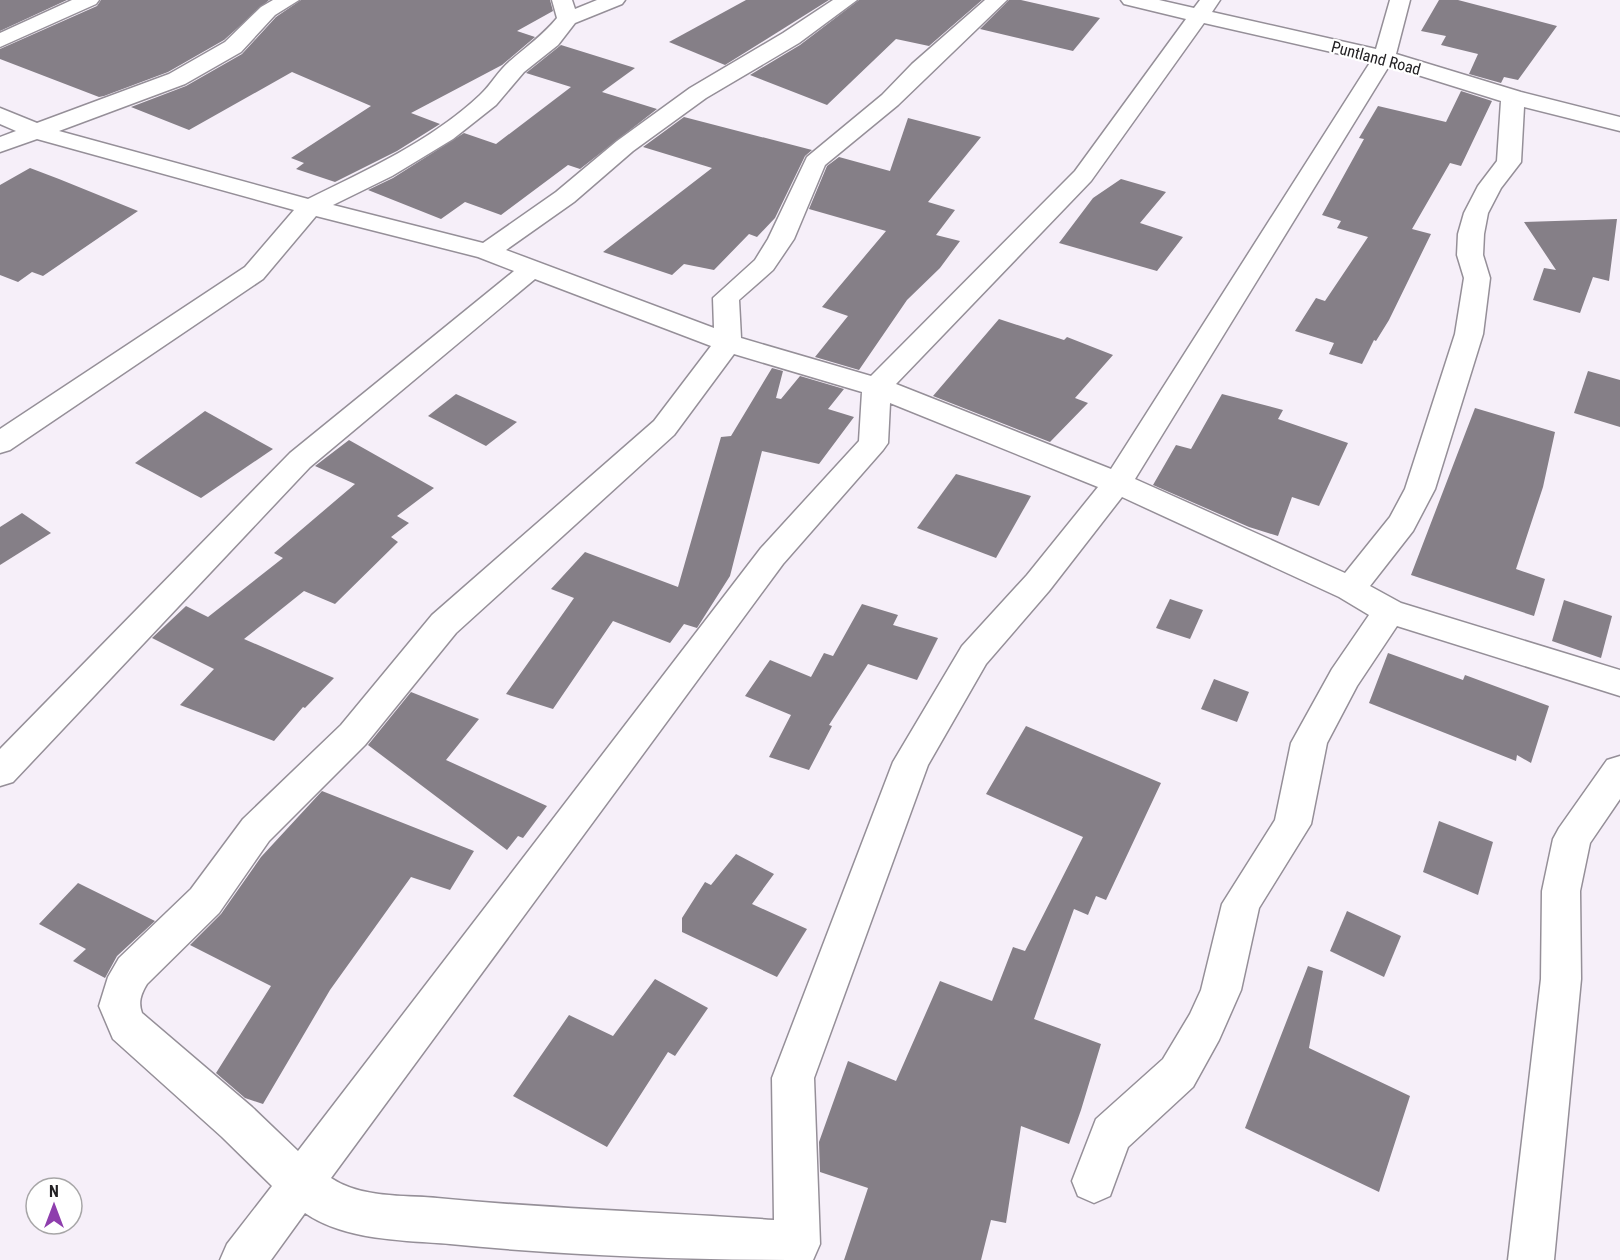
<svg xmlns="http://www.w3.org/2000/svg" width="1620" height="1260" font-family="'Roboto Condensed',sans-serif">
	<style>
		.building { fill: #857f87 }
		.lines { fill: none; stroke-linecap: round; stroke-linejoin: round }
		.minor-casing { stroke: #958f98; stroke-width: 3 }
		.minor { fill: #fff; fill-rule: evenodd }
		.labels { text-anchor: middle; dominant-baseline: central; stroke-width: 4.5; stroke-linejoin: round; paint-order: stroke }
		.far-street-label { font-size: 16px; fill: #232124; stroke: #fff }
	</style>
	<rect width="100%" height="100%" fill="#f6eff9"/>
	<g class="building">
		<polygon points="0,0 67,0 0,31"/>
		<polygon points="101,0 269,0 224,40 168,72 104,96 99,97 0,59 0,49 97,6"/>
		<polygon points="301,0 550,0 553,11 517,31 535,37 502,65 411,113 440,124 397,151 335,182 296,169 304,163 291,158 371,106 292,72 189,130 131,107 186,86 242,54 276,17"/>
		<polygon points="746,0 829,0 725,65 669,42"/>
		<polygon points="859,0 982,0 929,46 896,39 827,105 750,75 800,45"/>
		<polygon points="1009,0 1021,0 1100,18 1073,51 980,29"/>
		<polygon points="1439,0 1458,0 1557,26 1518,80 1504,77 1501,83 1469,74 1478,54 1441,45 1446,36 1421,31"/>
		<polygon points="561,45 635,68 602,92 657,109 580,169 568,165 501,215 465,202 441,219 368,190 393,178 464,133 496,144 571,87 526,73"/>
		<polygon points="1461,91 1492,101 1461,166 1450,163 1412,229 1431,234 1389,320 1376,341 1374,340 1362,364 1329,354 1334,343 1295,331 1316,298 1325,301 1368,237 1337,228 1341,221 1322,215 1364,139 1359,138 1378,106 1446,122"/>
		<polygon points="684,117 812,150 805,156 775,218 757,237 749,234 714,270 684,264 672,275 603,252 712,168 643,147"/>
		<polygon points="908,118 981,137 928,202 955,210 936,235 960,241 940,268 907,300 859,370 815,357 848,316 822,307 886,231 809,209 827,166 839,157 890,171"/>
		<polygon points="30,168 59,179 138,211 43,276 32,272 18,282 0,275 0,185"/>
		<polygon points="1121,179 1166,192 1140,223 1183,237 1157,271 1059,243 1093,198"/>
		<polygon points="1617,219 1609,281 1593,277 1580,313 1533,300 1544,268 1556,270 1524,222"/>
		<polygon points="999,319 1064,340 1067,337 1113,355 1075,398 1088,403 1050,442 933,396"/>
		<polygon points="772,368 783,371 776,398 781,399 800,376 844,389 828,409 854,417 819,464 762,451 730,576 697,628 684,624 670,643 613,621 553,709 506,694 574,598 551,589 585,552 678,587 721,437 731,436"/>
		<polygon points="1588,371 1620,380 1620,427 1574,413"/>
		<polygon points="456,394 517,422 486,446 428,416"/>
		<polygon points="1222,394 1283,410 1278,419 1348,443 1319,506 1292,497 1278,536 1249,527 1153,485 1176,445 1191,449"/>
		<polygon points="1475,408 1555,432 1543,487 1516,569 1545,579 1534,616 1411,575"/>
		<polygon points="205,411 273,449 201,498 135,463"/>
		<polygon points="349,440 434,488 397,516 409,523 391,537 398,542 335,604 304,591 244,639 334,678 305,708 303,707 274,741 180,705 214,669 152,638 186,606 208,617 283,558 274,553 355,484 315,466"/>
		<polygon points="956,474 1031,496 996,558 917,528"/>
		<polygon points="22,513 51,533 0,565 0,527"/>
		<polygon points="1170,599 1203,610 1190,639 1156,628"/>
		<polygon points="1564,600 1612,616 1601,658 1552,641"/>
		<polygon points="862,604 898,615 893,625 938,638 917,680 868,664 829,725 832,726 809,770 769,757 791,715 745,696 770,660 811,677 824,653 833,656"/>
		<polygon points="1388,653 1463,680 1465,675 1549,706 1531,763 1517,755 1516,761 1369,703"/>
		<polygon points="1214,679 1249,692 1237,722 1201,709"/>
		<polygon points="411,692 479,719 446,760 547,806 523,838 518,836 507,850 368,745"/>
		<polygon points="1026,726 1161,783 1106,900 1096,896 1088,915 1074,909 1034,1019 1101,1044 1081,1110 1069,1144 1021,1126 1006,1223 991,1220 981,1260 844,1260 868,1188 820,1172 819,1142 848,1061 896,1081 940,981 992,1001 1013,947 1025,951 1083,837 986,794"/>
		<polygon points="322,791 474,851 450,890 411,877 330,990 263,1104 245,1098 216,1073 271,986 190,945 221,914 261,857"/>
		<polygon points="1439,821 1493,842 1478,895 1423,872"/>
		<polygon points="736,854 774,874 752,904 807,929 777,977 682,932 682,918 705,882 711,885"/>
		<polygon points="78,883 155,921 117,956 105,978 73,961 86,949 39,924"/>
		<polygon points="1347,911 1401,936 1384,977 1330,951"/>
		<polygon points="1308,966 1323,971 1309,1048 1410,1096 1379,1192 1245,1128"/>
		<polygon points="655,979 708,1008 675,1056 668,1052 607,1147 513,1096 569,1015 613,1036"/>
	</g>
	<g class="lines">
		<g class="minor-casing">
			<g id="minor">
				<polygon points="72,0 99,0 96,4 0,47 0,33"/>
				<path d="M273 0H299L275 15 241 52 185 84 59 131 308 199C367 170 431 141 480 95 491 85 498 71 510 61 526 47 543 35 557 18L552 0H572L575 9 597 0H625L622 4 575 23 558 45 524 72 496 105 453 139 392 176 333 205 483 243 556 192 617 141 690 88 783 33 833 0H857L799 43 706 98 633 151 574 202 506 250 714 328 713 298 755 260 768 239 807 157 882 95 912 64 985 0H1007L898 105 825 165 794 239 773 270 739 300 741 338 871 376 1075 171 1186 19 1124 4 1121 0H1159L1194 8 1200 0H1220L1212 12 1376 49 1390 0H1410L1396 54 1521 92 1620 117V131L1524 107 1521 162 1501 188 1488 213 1484 234 1483 255 1490 278 1483 334 1435 489 1413 531 1370 586 1401 603 1620 670V696L1397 626 1357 686 1327 743 1311 824 1259 908 1241 990 1219 1040 1193 1087 1128 1147 1110 1196 1094 1203 1078 1196 1072 1181 1096 1119 1163 1059 1190 1014 1201 990 1222 904 1275 820 1291 743 1332 669 1369 615 1339 597 1122 497 1049 591 986 664 928 765 814 1078 820 1244 813 1260C692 1260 570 1256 450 1244 403 1240 346 1241 305 1213L271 1260H220L227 1244 272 1186 222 1137 113 1039 99 1006 108 977 119 958 191 889 243 819 341 725 432 615 654 421 711 346 535 279 310 467 13 782 0 786V749L290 453 514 271 478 257 316 216 263 279 10 450 0 453V429L245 267 294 210 37 139 0 152V137L16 131 0 124V108L37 123 169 74 225 42 261 7ZM1204 23 1371 61 1111 469 896 384 1091 181ZM1389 66 1501 101 1497 161 1478 186 1464 213 1458 234 1457 255 1464 278 1455 334 1405 489 1390 517 1345 573 1135 479ZM734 354 862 392 859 441 761 548 298 1151 252 1107 142 1013C138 1002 141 994 147 984L219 913 269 841 365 745 456 633 674 435ZM890 403 1098 487 1027 575 962 646 893 762 772 1078 774 1220C662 1212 549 1209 437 1198 403 1195 361 1198 331 1178L783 564 883 450 888 443Z"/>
				<polygon points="1620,756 1620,799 1590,843 1580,891 1581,979 1554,1260 1508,1260 1541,979 1542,891 1553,839 1559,828 1607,760"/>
			</g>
		</g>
		<use href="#minor" class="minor"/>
	</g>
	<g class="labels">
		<g class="far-street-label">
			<text transform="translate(1376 58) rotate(15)">Puntland Road</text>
		</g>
	</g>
	<g transform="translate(54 1206)"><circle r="28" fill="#ffffff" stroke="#a7a6a7" stroke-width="1.5"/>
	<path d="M0-4.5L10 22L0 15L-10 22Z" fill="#8e3ead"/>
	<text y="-9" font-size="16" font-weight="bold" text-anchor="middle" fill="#232124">N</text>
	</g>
</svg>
